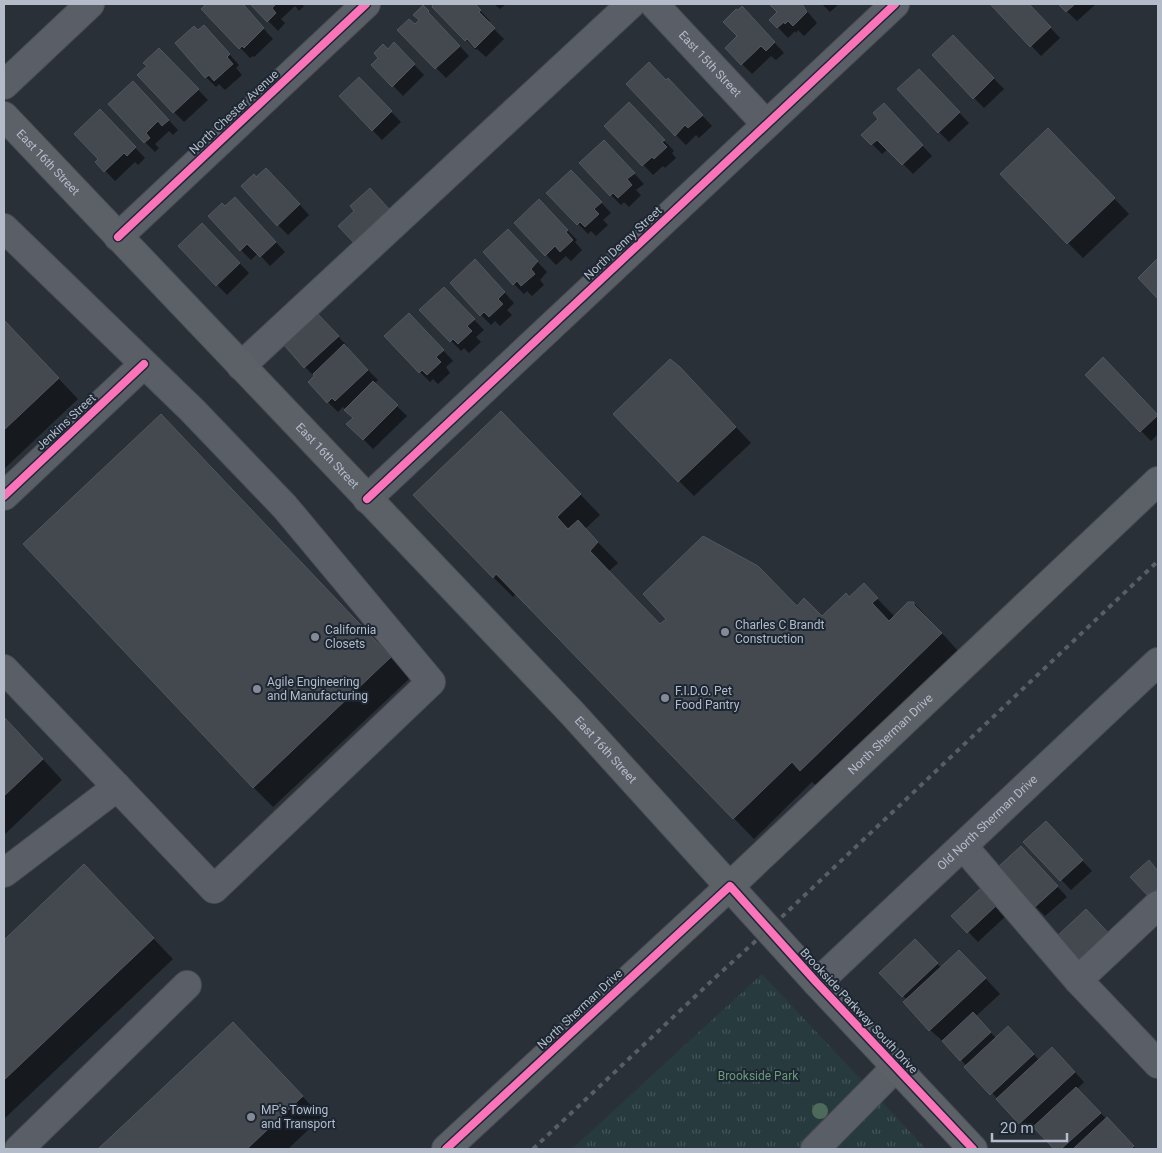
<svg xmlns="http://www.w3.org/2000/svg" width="1162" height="1153" font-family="Roboto,sans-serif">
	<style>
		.park { fill: url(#park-tufts) }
		.pitch { fill: #273a3e }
		.shadow { fill: #0007 }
		.building { fill: #444950; stroke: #52575f }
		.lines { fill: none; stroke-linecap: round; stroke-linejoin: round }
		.minor-casing { stroke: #484c53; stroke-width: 30 }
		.major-casing { stroke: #484c55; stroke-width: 30 }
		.minor { stroke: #5a5e66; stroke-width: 28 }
		.major { stroke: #5c6168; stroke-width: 28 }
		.rail { stroke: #595d64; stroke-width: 4; stroke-dasharray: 5 5; stroke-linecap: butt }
		.cycleway-casing { stroke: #1d2633; stroke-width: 11 }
		.cycleway { stroke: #fb73b8; stroke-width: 8 }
		.tree { fill: #4e6a5a }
		.poi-dot { fill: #848b96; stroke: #1d2633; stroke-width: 2 }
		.labels { text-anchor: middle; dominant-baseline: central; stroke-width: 4; stroke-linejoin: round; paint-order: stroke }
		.street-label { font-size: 12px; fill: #b4bcc9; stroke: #1d2633 }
		.poi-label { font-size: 12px; fill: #b4bcc9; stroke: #1d2633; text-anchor: start }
		.park-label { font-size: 12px; fill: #6b9a76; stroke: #1d2633 }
	</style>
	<defs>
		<pattern id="park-tufts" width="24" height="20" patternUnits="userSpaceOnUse" patternTransform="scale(1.25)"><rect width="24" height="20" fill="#273a3e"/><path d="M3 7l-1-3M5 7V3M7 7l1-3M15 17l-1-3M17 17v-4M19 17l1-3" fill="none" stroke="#445559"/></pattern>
	</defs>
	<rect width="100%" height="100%" fill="#2a3038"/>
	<polygon class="park" points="762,974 926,1149 572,1149"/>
	<polygon class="pitch" points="664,1140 677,1149 656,1149"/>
	<g class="shadow">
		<polygon points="208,4 241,4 273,39 254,57 253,56 250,58 203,9"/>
		<polygon points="252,4 302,4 304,6 299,11 295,6 281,19 285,23 278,31"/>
		<polygon points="434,4 474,4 490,21 488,23 504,39 486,57 477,49 476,50 433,7"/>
		<polygon points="494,4 506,4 500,9"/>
		<polygon points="771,4 801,4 817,23 804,36 798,30 796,33 795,31 788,38 771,20 779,12"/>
		<polygon points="822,4 839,4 830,12"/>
		<polygon points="992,4 1028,4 1060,38 1041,56"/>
		<polygon points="1059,4 1096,4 1077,21"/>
		<polygon points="423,7 469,56 446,78 399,30 415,26 420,21"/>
		<polygon points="752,18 784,53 776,60 771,56 752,74 726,48 738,36"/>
		<polygon points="199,32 214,37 239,65 236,68 242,75 225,90 219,84 216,87 206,77"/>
		<polygon points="394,44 424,75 403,96 373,65"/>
		<polygon points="963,47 1004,89 984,108 974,98"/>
		<polygon points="159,49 208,100 184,122 174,112"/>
		<polygon points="667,81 678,90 712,126 699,138 696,135 686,145 676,135"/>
		<polygon points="929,81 969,123 949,142 939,132"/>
		<polygon points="369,89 401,122 382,140 340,97"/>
		<polygon points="143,93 178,130 173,135 169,131 155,144 159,148 155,152 145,142"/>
		<polygon points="100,111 145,158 138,165 135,162 115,181 97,162 100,159"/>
		<polygon points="639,114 674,151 672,153 676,158 665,168 663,166 653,175 606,126"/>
		<polygon points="894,115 932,156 913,174 888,149 882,154 863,135"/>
		<polygon points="1063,145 1129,214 1083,258 1068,243"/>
		<polygon points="614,152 644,184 636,190 641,195 629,207 624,202 621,205 611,195"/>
		<polygon points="256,179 276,179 309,215 288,235 278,225"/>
		<polygon points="581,181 611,213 603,220 608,225 596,236 591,231 588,234 548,193"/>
		<polygon points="225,208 245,209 285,252 270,266 258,253 251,260 241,250"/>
		<polygon points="549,211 577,240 575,242 582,250 571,261 566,256 556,265 515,223"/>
		<polygon points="202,224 249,273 227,295 179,246"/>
		<polygon points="518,241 547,272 540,280 544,285 532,296 527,291 524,294 514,284"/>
		<polygon points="485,271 514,303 507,310 512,315 500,326 495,321 491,325 481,315"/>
		<polygon points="454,299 484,330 476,337 481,342 469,353 464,348 461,351 421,310"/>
		<polygon points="323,320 348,347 346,348 378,380 374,384 407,416 373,449 348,424 354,418 343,407 338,412 328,402 315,377 305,367"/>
		<polygon points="4,321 78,399 4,469"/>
		<polygon points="419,324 453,361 446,367 450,373 438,384 433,379 430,382 420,372"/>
		<polygon points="1102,359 1158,417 1158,434 1151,441 1086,375"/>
		<polygon points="695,384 751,443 694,496 679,481"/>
		<polygon points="521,432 600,515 585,529 618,563 609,571 661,626 797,607 822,618 850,599 864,585 895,617 914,603 961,654 821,790 812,782 754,839 516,594 513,597 493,577"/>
		<polygon points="181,435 410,678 273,807 253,787"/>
		<polygon points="4,717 62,780 4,835"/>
		<polygon points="1056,833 1092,871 1071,890 1025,842"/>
		<polygon points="1031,858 1067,897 1045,916 1035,906"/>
		<polygon points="84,866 173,959 4,1119 4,941"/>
		<polygon points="992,899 1007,915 978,942 953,916"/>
		<polygon points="925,951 941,968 974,966 1000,994 975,1017 997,1039 1018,1038 1039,1060 1062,1058 1084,1082 1077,1089 1136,1149 1056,1149 1036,1128 1030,1133 946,1044 930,1030 907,1000 881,973"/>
		<polygon points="233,1023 322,1117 288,1149 100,1149"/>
	</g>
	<g class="building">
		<polygon points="206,4 243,4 264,28 244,48 242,46 239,49 201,9"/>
		<polygon points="250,4 276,4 272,8 276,13 267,22"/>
		<polygon points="433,4 475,4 481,10 479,12 495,28 475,48 467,39 465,41 432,7"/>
		<polygon points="769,4 802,4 807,12 793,26 788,21 785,24 784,22 777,28 769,20 777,12"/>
		<polygon points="990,4 1029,4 1051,27 1030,47"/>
		<polygon points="1058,4 1075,4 1066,12"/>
		<polygon points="423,5 429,11 428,12 460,46 435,69 397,30 409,19 415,24 419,20 413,15"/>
		<polygon points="742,6 775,42 766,51 761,46 741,65 725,48 737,36 723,22 736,9 738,10"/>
		<polygon points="204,25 230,54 227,57 233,64 214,81 209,75 205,78 175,43 194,26 198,30"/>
		<polygon points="953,35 994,78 973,99 932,55"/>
		<polygon points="394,42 415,64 392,87 371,65 378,58 374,53 383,44 388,49"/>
		<polygon points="159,48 199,89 173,113 137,75 147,66 143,63"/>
		<polygon points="649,62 666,80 668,78 703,115 688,128 685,125 675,136 626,84"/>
		<polygon points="919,69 960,112 938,133 897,89"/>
		<polygon points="359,77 392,111 372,131 339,96"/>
		<polygon points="133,81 169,120 162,126 158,121 146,133 150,138 144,143 108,104"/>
		<polygon points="629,102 665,140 662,142 667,147 654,159 652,157 642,166 604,126"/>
		<polygon points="884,103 923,145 902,165 877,140 871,145 861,135 878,119 873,113"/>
		<polygon points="100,109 136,147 127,156 124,153 104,172 95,162 98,159 74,134"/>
		<polygon points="1048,128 1115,198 1067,244 1000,174"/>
		<polygon points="604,140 635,173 627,179 632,185 618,198 613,193 610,196 579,163"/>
		<polygon points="266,168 300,204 277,226 241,186 254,174 256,177"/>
		<polygon points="571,170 602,202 594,209 599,214 585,227 580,222 577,225 546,193"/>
		<polygon points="370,188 389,209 354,243 338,226 354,211 350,206"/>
		<polygon points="235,197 276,242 260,257 247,244 240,251 208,216 222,203 225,206"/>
		<polygon points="539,199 568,230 566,232 573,240 560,252 555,246 545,256 514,223"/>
		<polygon points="202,223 240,263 216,286 178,246"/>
		<polygon points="508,229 538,261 531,269 535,274 521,286 517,281 513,285 483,252"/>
		<polygon points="1158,258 1158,299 1138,278"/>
		<polygon points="475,259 505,292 498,299 503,304 489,317 484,312 480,316 450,283"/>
		<polygon points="444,287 475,319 467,326 472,331 458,344 453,339 450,342 419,310"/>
		<polygon points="313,309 339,336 304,368 283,344"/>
		<polygon points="409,313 444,350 436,357 441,362 427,375 422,370 419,373 384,336"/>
		<polygon points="4,320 59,378 4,430"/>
		<polygon points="344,344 368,370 335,401 332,398 327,403 308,382 314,376 313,374"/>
		<polygon points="1103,357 1158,415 1140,432 1085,375"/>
		<polygon points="670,359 680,367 736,427 678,482 613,414"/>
		<polygon points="373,381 398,405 363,440 346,424 353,418 344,410"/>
		<polygon points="501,411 581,494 557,517 568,529 578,520 598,542 590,551 660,624 666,619 643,594 703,536 758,566 797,606 804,598 822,616 846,593 849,597 864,583 878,598 872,603 889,621 908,602 914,602 914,605 942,633 800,771 792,762 733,819 496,574 493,578 413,495"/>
		<polygon points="161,414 391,657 253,788 23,544"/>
		<polygon points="4,717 43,759 4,796"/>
		<polygon points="1046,821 1083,860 1060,881 1023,842"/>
		<polygon points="1021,846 1058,886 1035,907 998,867"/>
		<polygon points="1149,860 1158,871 1158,888 1149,897 1130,877"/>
		<polygon points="84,864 154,938 4,1080 4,940"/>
		<polygon points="982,887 998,904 967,933 951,916"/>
		<polygon points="1086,909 1115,940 1085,968 1056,937"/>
		<polygon points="915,939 938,963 902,997 879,973"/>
		<polygon points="959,950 986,978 929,1031 903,1002"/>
		<polygon points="973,1012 991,1032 960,1061 942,1041"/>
		<polygon points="233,1022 303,1096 247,1149 98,1149"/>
		<polygon points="1008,1026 1034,1054 990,1095 964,1067"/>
		<polygon points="1052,1047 1075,1072 1019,1124 996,1099"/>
		<polygon points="1076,1087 1101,1113 1061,1149 1054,1149 1033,1127"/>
		<polygon points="1107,1117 1134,1146 1131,1149 1073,1149"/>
	</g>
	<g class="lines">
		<g class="minor-casing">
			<g id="minor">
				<path id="s1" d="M654 4 766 124"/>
				<polyline points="4,85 90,4"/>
				<polyline points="4,228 192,410 285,507 431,682 214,889 117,787 4,873"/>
				<polyline points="118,237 366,4"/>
				<polyline points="241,366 631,4"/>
				<polyline points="4,496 144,364"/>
				<polyline points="367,499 895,4"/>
				<polyline points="4,669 117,787"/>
				<polyline points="963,846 1078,980 1158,1064"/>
				<polyline points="1078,980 1158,905"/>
				<path id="s2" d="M817 983 1158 662"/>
				<polyline points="19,1149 187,985"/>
				<polyline points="815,1149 896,1067"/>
			</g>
		</g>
		<g class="major-casing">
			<g id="major">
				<path id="s3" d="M4 116 573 714 817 983 973 1149"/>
				<path id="s4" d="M446 1149 730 886 1158 481"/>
			</g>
		</g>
		<use href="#minor" class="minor"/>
		<use href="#major" class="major"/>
		<polyline class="rail" points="533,1149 719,974 769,929 1158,561"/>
		<g class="cycleway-casing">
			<g id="cycleway">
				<polyline points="118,237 366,4"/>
				<polyline points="4,496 144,364"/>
				<polyline points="367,499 895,4"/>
				<polyline points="446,1149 730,886 817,983 973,1149"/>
			</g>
		</g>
		<use href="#cycleway" class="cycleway"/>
	</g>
	<circle class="tree" cx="820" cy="1111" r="8"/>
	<g class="poi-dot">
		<circle cx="725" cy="632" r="5"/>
		<circle cx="315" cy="637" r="5"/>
		<circle cx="257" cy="689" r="5"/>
		<circle cx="665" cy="698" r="5"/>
		<circle cx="251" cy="1117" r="5"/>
	</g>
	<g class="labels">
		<g class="street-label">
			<text stroke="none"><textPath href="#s1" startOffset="82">East 15th Street</textPath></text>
			<text transform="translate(234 112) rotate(-43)">North Chester Avenue</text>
			<text stroke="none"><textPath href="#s3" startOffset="64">East 16th Street</textPath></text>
			<text transform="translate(623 243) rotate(-43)">North Denny Street</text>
			<text transform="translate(66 422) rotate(-43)">Jenkins Street</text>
			<text stroke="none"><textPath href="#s3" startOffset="469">East 16th Street</textPath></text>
			<text stroke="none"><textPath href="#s4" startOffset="608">North Sherman Drive</textPath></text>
			<text stroke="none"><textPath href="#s3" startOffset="874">East 16th Street</textPath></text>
			<text stroke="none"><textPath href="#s2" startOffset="234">Old North Sherman Drive</textPath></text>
			<text transform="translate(580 1009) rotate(-43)">North Sherman Drive</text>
			<text transform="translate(859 1011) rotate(47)">Brookside Parkway South Drive</text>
		</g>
		<g class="poi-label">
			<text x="735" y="625">Charles C Brandt<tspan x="735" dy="14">Construction</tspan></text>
			<text x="325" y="630">California<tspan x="325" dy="14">Closets</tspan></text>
			<text x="267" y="682">Agile Engineering<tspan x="267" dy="14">and Manufacturing</tspan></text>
			<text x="675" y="691">F.I.D.O. Pet<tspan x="675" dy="14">Food Pantry</tspan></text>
			<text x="261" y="1110">MP's Towing<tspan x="261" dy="14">and Transport</tspan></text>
		</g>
		<g class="park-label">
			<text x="758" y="1076">Brookside Park</text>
		</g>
	</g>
	<rect width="1162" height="1153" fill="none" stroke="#b4bcc9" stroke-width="10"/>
	<path d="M992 1133v8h75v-8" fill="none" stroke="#b4bcc9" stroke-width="2.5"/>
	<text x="1000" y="1133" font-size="15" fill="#b4bcc9" stroke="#1d2633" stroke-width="4" paint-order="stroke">20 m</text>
</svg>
